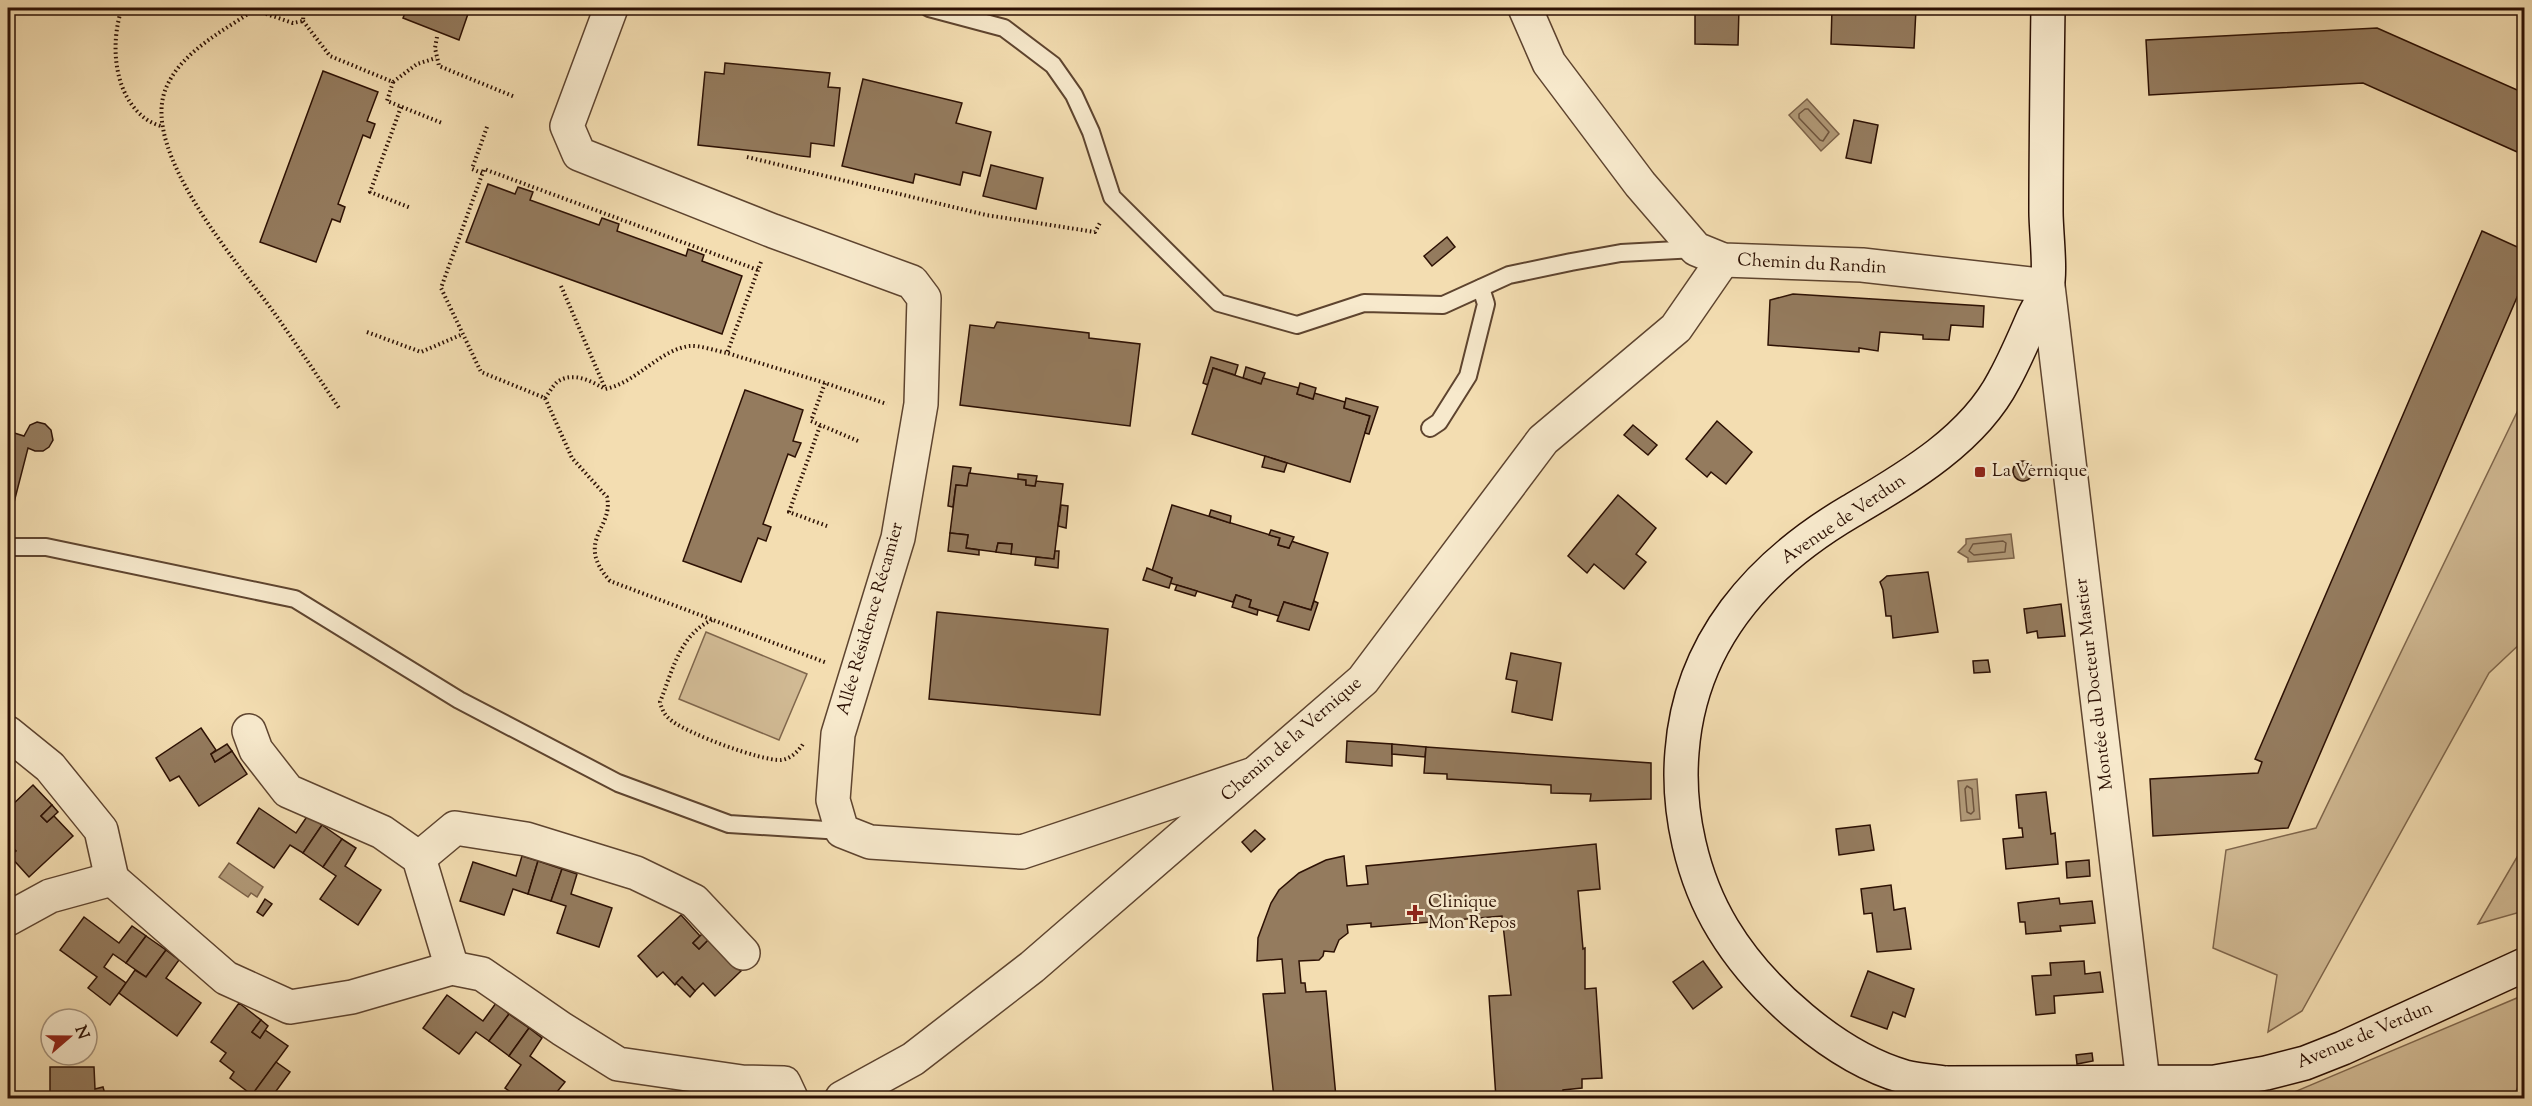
<svg xmlns="http://www.w3.org/2000/svg" width="2532" height="1106" font-family="'Sorts Mill Goudy',serif">
	<style>
		.green { fill: #d1ba94; stroke: #7f664c; stroke-width: 1.5 }
		.water { fill: #b09876; stroke: #7c6248; stroke-width: 1.5 }
		.lines { fill: none; stroke-linecap: round; stroke-linejoin: round }
		.shore { stroke: #6e543d; stroke-width: 1.5 }
		.building { fill: #947b5e; stroke: #2d1104; stroke-width: 1.5 }
		.lane-casing { stroke: #5e442f; stroke-width: 20 }
		.street-casing { stroke: #5e442f; stroke-width: 36 }
		.secondary-casing { stroke: #2d1104; stroke-width: 36 }
		.path { stroke: #2d1104; stroke-width: 4; stroke-dasharray: 1.5 3; stroke-linecap: butt }
		.lane { stroke: #f7e9cc; stroke-width: 16 }
		.street { stroke: #f7e9cc; stroke-width: 33 }
		.secondary { stroke: #f7e9cc; stroke-width: 33 }
		.poi-dot { fill: #8f2418; stroke: #f7e9cc; stroke-width: 2 }
		.labels { text-anchor: middle; dominant-baseline: central; stroke-width: 5; stroke-linejoin: round; paint-order: stroke }
		.street-label { font-size: 18px; fill: #2d1104; stroke: #f7e9cc }
		.poi-label { font-size: 18px; fill: #2d1104; stroke: #f7e9cc; text-anchor: start }
	</style>
	<rect width="100%" height="100%" fill="#f3ddb1"/>
	<filter id="stains"><feTurbulence type="fractalNoise" baseFrequency=".00333" numOctaves="4"/><feColorMatrix values="0 0 0 0 .2 0 0 0 0 .09 0 0 0 0 .02 0 0 0 .5 -.17"/></filter>
	<radialGradient id="worn" r=".72"><stop offset=".6" stop-color="#630" stop-opacity="0"/><stop offset="1" stop-color="#630" stop-opacity=".3"/></radialGradient>
	<g class="green">
		<polygon points="2524,406 2524,640 2489,673 2302,1011 2268,1032 2277,975 2213,948 2226,850 2316,828 2519,408"/>
		<polygon points="706,632 807,674 779,740 679,699"/>
		<polygon points="2524,845 2524,911 2478,924"/>
		<polygon points="2524,995 2524,1073 2513,1098 2280,1098"/>
	</g>
	<g class="water">
		<polygon points="1807,99 1839,134 1821,151 1789,115"/>
		<polygon points="2011,534 2014,558 1968,562 1968,558 1958,552 1966,544 1966,539"/>
		<polygon points="1977,779 1980,819 1961,821 1958,781"/>
		<polygon points="229,863 263,887 257,897 251,893 248,897 219,877"/>
	</g>
	<g class="lines">
		<g class="shore">
			<polygon points="1805,109 1808,109 1829,132 1823,141 1820,140 1799,118 1799,114"/>
			<polygon points="2003,541 2006,543 2005,552 1974,555 1969,551 1973,544"/>
			<polygon points="1967,786 1972,789 1974,811 1971,814 1967,812 1965,789"/>
		</g>
	</g>
	<g class="building">
		<polygon points="407,8 470,8 459,40 403,18"/>
		<polygon points="1695,8 1739,8 1738,45 1695,44"/>
		<polygon points="1832,8 1916,9 1914,48 1831,44"/>
		<polygon points="2377,28 2524,93 2524,155 2363,83 2149,95 2146,40"/>
		<polygon points="725,63 830,73 828,87 840,88 834,146 811,143 810,157 698,145 705,72 724,74"/>
		<polygon points="323,71 378,92 367,121 375,124 370,138 363,135 338,204 345,207 340,222 332,219 316,262 260,242"/>
		<polygon points="863,79 962,103 956,123 991,132 980,176 963,172 960,185 915,174 913,183 842,166"/>
		<polygon points="1854,120 1878,125 1871,163 1846,158"/>
		<polygon points="991,165 1043,178 1036,209 983,196"/>
		<polygon points="488,184 515,194 518,187 533,192 530,200 599,225 602,218 619,224 617,231 686,256 688,249 704,255 702,261 742,276 722,334 466,242"/>
		<polygon points="2482,231 2524,250 2524,281 2288,828 2153,836 2150,779 2258,773 2262,762 2255,759"/>
		<polygon points="1447,237 1455,247 1432,266 1424,256"/>
		<polygon points="1793,294 1984,306 1983,327 1951,325 1949,340 1923,339 1923,335 1880,332 1878,351 1859,348 1859,352 1768,345 1770,300"/>
		<polygon points="997,322 1089,333 1089,338 1140,344 1130,426 960,405 970,325 994,328"/>
		<polygon points="1211,357 1238,365 1235,375 1213,368 1208,385 1203,383"/>
		<polygon points="1246,367 1265,373 1261,384 1243,378"/>
		<polygon points="1213,368 1261,384 1263,378 1299,388 1297,394 1313,399 1314,393 1345,402 1344,408 1370,416 1350,482 1192,434"/>
		<polygon points="1300,383 1316,388 1313,399 1297,394"/>
		<polygon points="745,390 803,410 793,441 801,443 795,457 788,454 763,524 771,527 766,541 758,538 741,582 683,561"/>
		<polygon points="1346,398 1378,407 1369,434 1365,433 1370,416 1344,408"/>
		<polygon points="1717,421 1752,452 1726,484 1711,472 1707,477 1686,459"/>
		<polygon points="37,422 45,424 51,430 53,440 49,447 43,451 35,451 28,448 10,518 8,517 8,431 24,436 30,425"/>
		<polygon points="1633,425 1657,445 1648,455 1624,435"/>
		<polygon points="1265,456 1287,463 1284,472 1262,467"/>
		<circle cx="2023" cy="471" r="10"/>
		<polygon points="953,466 971,468 967,486 956,485 953,507 948,506"/>
		<polygon points="969,473 1026,480 1026,485 1035,486 1036,481 1063,484 1054,559 1011,554 1012,544 998,543 996,552 966,548 968,535 950,533 956,485 967,486"/>
		<polygon points="1018,474 1037,476 1035,486 1026,485 1026,480 1018,479"/>
		<polygon points="1618,495 1656,528 1636,554 1646,562 1624,589 1594,564 1587,573 1568,556"/>
		<polygon points="1061,505 1068,506 1066,528 1058,526"/>
		<polygon points="1172,505 1280,538 1278,545 1289,548 1291,541 1328,553 1311,610 1284,602 1279,616 1249,607 1251,600 1236,595 1233,602 1170,583 1172,578 1152,571"/>
		<polygon points="1211,510 1231,516 1230,523 1209,516"/>
		<polygon points="1271,530 1294,537 1289,548 1278,545 1280,538 1269,535"/>
		<polygon points="950,533 968,535 966,548 979,550 979,555 948,551"/>
		<polygon points="998,543 1012,544 1011,554 996,552"/>
		<polygon points="1055,551 1059,551 1058,568 1035,565 1036,557 1054,559"/>
		<polygon points="1147,568 1172,578 1169,588 1143,580"/>
		<polygon points="1928,572 1938,632 1893,638 1891,616 1886,616 1883,590 1880,582 1887,576"/>
		<polygon points="1177,585 1197,591 1195,596 1175,590"/>
		<polygon points="1236,595 1251,600 1249,607 1258,610 1257,615 1232,607"/>
		<polygon points="1314,601 1318,603 1309,630 1277,621 1284,602 1311,610"/>
		<polygon points="2061,604 2065,636 2038,638 2037,631 2027,633 2024,609"/>
		<polygon points="937,612 1108,629 1100,715 929,699"/>
		<polygon points="1511,653 1561,663 1552,720 1512,712 1517,681 1506,679"/>
		<polygon points="1988,660 1990,672 1974,673 1973,661"/>
		<polygon points="201,728 216,750 211,754 215,762 232,751 247,774 199,806 179,776 170,781 156,758"/>
		<polygon points="1347,741 1392,744 1392,766 1346,762"/>
		<polygon points="227,744 232,751 215,762 211,754"/>
		<polygon points="1392,744 1426,747 1425,757 1392,754"/>
		<polygon points="1426,747 1651,763 1651,799 1590,801 1591,794 1551,793 1551,785 1447,779 1447,774 1424,773"/>
		<polygon points="33,785 52,805 41,816 47,822 54,816 73,836 29,877 10,856 16,851 8,842 8,835 11,831 8,827 8,809"/>
		<polygon points="2046,792 2051,834 2055,833 2058,864 2006,869 2003,839 2023,837 2022,828 2019,828 2016,795"/>
		<polygon points="52,805 58,812 47,822 41,816"/>
		<polygon points="259,808 296,833 308,815 322,825 303,853 290,845 274,868 237,843"/>
		<polygon points="322,825 342,839 323,867 303,853"/>
		<polygon points="1870,825 1874,850 1839,855 1836,829"/>
		<polygon points="1255,830 1265,839 1251,852 1242,842"/>
		<polygon points="342,839 356,848 345,866 381,890 358,925 320,899 336,876 323,867"/>
		<polygon points="1596,844 1600,889 1578,891 1583,949 1585,948 1585,989 1596,988 1602,1078 1582,1079 1582,1088 1563,1090 1563,1098 1496,1098 1489,996 1511,995 1502,916 1371,927 1371,923 1347,925 1348,933 1339,940 1334,952 1324,951 1323,956 1319,960 1299,961 1301,983 1305,983 1306,992 1326,991 1336,1097 1274,1098 1263,994 1285,993 1282,959 1257,961 1258,938 1271,903 1279,890 1299,873 1326,860 1344,856 1347,886 1368,884 1366,866"/>
		<polygon points="522,856 538,861 528,894 513,889 504,915 460,901 473,862 516,876"/>
		<polygon points="2089,860 2090,876 2067,878 2066,862"/>
		<polygon points="538,861 562,869 551,901 528,894"/>
		<polygon points="562,869 577,874 571,894 612,908 599,947 557,933 566,906 551,901"/>
		<polygon points="1891,885 1894,910 1905,908 1911,949 1877,952 1872,913 1864,914 1861,889"/>
		<polygon points="2059,898 2060,904 2092,901 2095,923 2060,926 2061,931 2026,934 2025,922 2020,922 2018,903"/>
		<polygon points="265,899 272,904 263,916 257,912"/>
		<polygon points="681,915 700,936 693,943 699,949 710,938 741,971 715,996 703,983 695,991 682,977 675,985 663,972 657,977 638,956"/>
		<polygon points="84,917 119,943 132,926 146,936 126,963 113,954 104,967 126,983 110,1005 88,988 97,977 60,950"/>
		<polygon points="704,932 710,938 699,949 693,943"/>
		<polygon points="146,936 166,950 146,977 126,963"/>
		<polygon points="166,950 179,960 166,978 201,1003 177,1036 119,993 135,970 146,977"/>
		<polygon points="1703,961 1722,987 1693,1009 1673,982"/>
		<polygon points="2084,961 2085,974 2100,972 2103,992 2054,996 2055,1013 2036,1015 2032,976 2051,975 2050,963"/>
		<polygon points="1868,971 1914,989 1905,1017 1893,1012 1887,1029 1851,1016"/>
		<polygon points="682,977 695,991 690,997 676,983"/>
		<polygon points="447,995 483,1021 496,1003 509,1014 489,1041 476,1032 459,1054 423,1028"/>
		<polygon points="239,1003 261,1020 252,1032 260,1038 265,1030 288,1046 252,1095 230,1078 234,1072 220,1061 226,1053 211,1042"/>
		<polygon points="509,1014 529,1028 509,1056 489,1041"/>
		<polygon points="261,1020 268,1026 260,1038 252,1032"/>
		<polygon points="529,1028 542,1038 530,1056 565,1082 552,1098 519,1098 505,1088 521,1065 509,1056"/>
		<polygon points="2092,1053 2093,1061 2077,1064 2076,1055"/>
		<polygon points="276,1062 290,1072 271,1098 264,1098 254,1092"/>
		<polygon points="50,1067 94,1067 95,1089 103,1087 106,1098 50,1098"/>
	</g>
	<g class="lines">
		<g class="lane-casing">
			<g id="lane">
				<polyline points="929,8 1004,28 1053,65 1074,95 1091,132 1112,197 1219,303 1297,325 1364,303 1443,305 1509,275 1571,262 1621,253 1696,249"/>
				<polyline points="1430,428 1439,422 1468,376 1486,304 1481,288"/>
				<polyline points="8,547 46,547 295,599 459,700 618,783 729,824 842,831"/>
			</g>
		</g>
		<g class="street-casing">
			<g id="street">
				<polyline points="611,8 567,126 579,154 773,231 912,282 924,298 921,404 898,538 838,734 833,800 842,831 870,842 1022,852 1254,774"/>
				<polyline points="1525,8 1549,63 1640,184 1696,249 1723,260 1862,265 2048,286 2143,1082"/>
				<polyline points="249,731 256,750 288,791 382,832 419,858 452,968"/>
				<polyline points="8,733 50,767 101,830 112,879"/>
				<polyline points="419,858 455,828 526,839 636,873 694,901 743,953"/>
				<polyline points="8,919 50,896 112,879 226,978 290,1007 352,997 452,968 482,974 562,1029 618,1064 742,1082 784,1083 791,1098"/>
				<polyline points="842,1098 913,1059 1032,967 1363,680 1543,440 1676,328 1723,260"/>
			</g>
		</g>
		<g class="secondary-casing">
			<path id="secondary" d="M2048 8C2047 76 2046 144 2046 212 2046 231 2051 271 2047 287 2045 298 2037 309 2033 318 2024 339 2015 360 2004 380 1973 440 1907 478 1851 511 1759 565 1690 643 1682 752 1677 811 1692 878 1723 929 1760 990 1835 1057 1905 1077 1918 1080 1932 1081 1946 1083L2215 1082 2266 1073 2305 1063 2343 1048 2524 965"/>
		</g>
		<g class="path">
			<path d="M122 8C110 43 113 95 146 119 151 123 158 125 163 127"/>
			<polyline points="249,8 293,23 303,21 304,8"/>
			<path d="M254 10C223 31 181 52 166 88 139 152 240 265 275 314 297 345 318 377 339 408"/>
			<polyline points="303,21 330,56 393,82 417,64 436,58"/>
			<polyline points="437,37 435,48 439,66 515,97"/>
			<polyline points="393,82 387,101 442,123"/>
			<polyline points="401,107 370,192 411,208"/>
			<polyline points="747,157 986,215 1095,232 1101,221"/>
			<polyline points="482,173 472,169 488,124"/>
			<path d="M761 262 758 270 484 169 441 288 481 372 545 398 572 458 607 497C614 529 574 540 610 581L827 663"/>
			<polyline points="758,270 727,353 825,383 887,404"/>
			<polyline points="561,286 605,388"/>
			<polyline points="367,332 421,352 463,334"/>
			<polyline points="825,383 811,421 858,441"/>
			<path d="M545 398C548 394 553 386 557 382 573 371 591 381 605 389 636 383 658 351 689 346 700 345 716 351 727 353"/>
			<polyline points="820,426 789,512 827,526"/>
			<path d="M712 620C680 634 672 672 660 702 662 710 665 716 672 721 689 734 761 761 781 760 790 759 798 752 803 744"/>
		</g>
		<use href="#lane" class="lane"/>
		<use href="#street" class="street"/>
		<use href="#secondary" class="secondary"/>
	</g>
	<g class="poi-dot">
		<rect x="1974" y="466" width="12" height="12" rx="3"/>
		<path d="M1412 904h6v6h6v6h-6v6h-6v-6h-6v-6h6z"/>
	</g>
	<g class="labels">
		<g class="street-label">
			<text transform="translate(1812 265) rotate(3)">Chemin du Randin</text>
			<text transform="translate(1844 520) rotate(-34)">Avenue de Verdun</text>
			<text transform="translate(871 619) rotate(-74)">Allée Résidence Récamier</text>
			<text transform="translate(2095 684) rotate(-97)">Montée du Docteur Mastier</text>
			<text transform="translate(1292 740) rotate(-41)">Chemin de la Vernique</text>
			<text transform="translate(2365 1036) rotate(-23)">Avenue de Verdun</text>
		</g>
		<g class="poi-label">
			<text x="1992" y="472">La Vernique</text>
			<text x="1428" y="903">Clinique<tspan x="1428" dy="21">Mon Repos</tspan></text>
		</g>
	</g>
	<rect width="2532" height="1106" fill="none" stroke="#f3ddb1" stroke-width="30"/>
	<rect x="9" y="9" width="2514" height="1088" fill="none" stroke="#2d1104" stroke-width="3"/>
	<rect x="15" y="15" width="2502" height="1076" fill="none" stroke="#2d1104" stroke-width="1.5"/>
	<g transform="translate(69 1037) rotate(70)"><circle r="28" fill="#f7e9cc" stroke="#a6937c" stroke-width="1.5"/>
	<path d="M0-4.5L10 22L0 15L-10 22Z" fill="#8f2418"/>
	<text y="-9" font-size="16" font-weight="bold" text-anchor="middle" fill="#2d1104">N</text>
	</g>
	<rect width="100%" height="100%" filter="url(#stains)"/>
	<rect width="100%" height="100%" fill="url(#worn)"/>
</svg>
